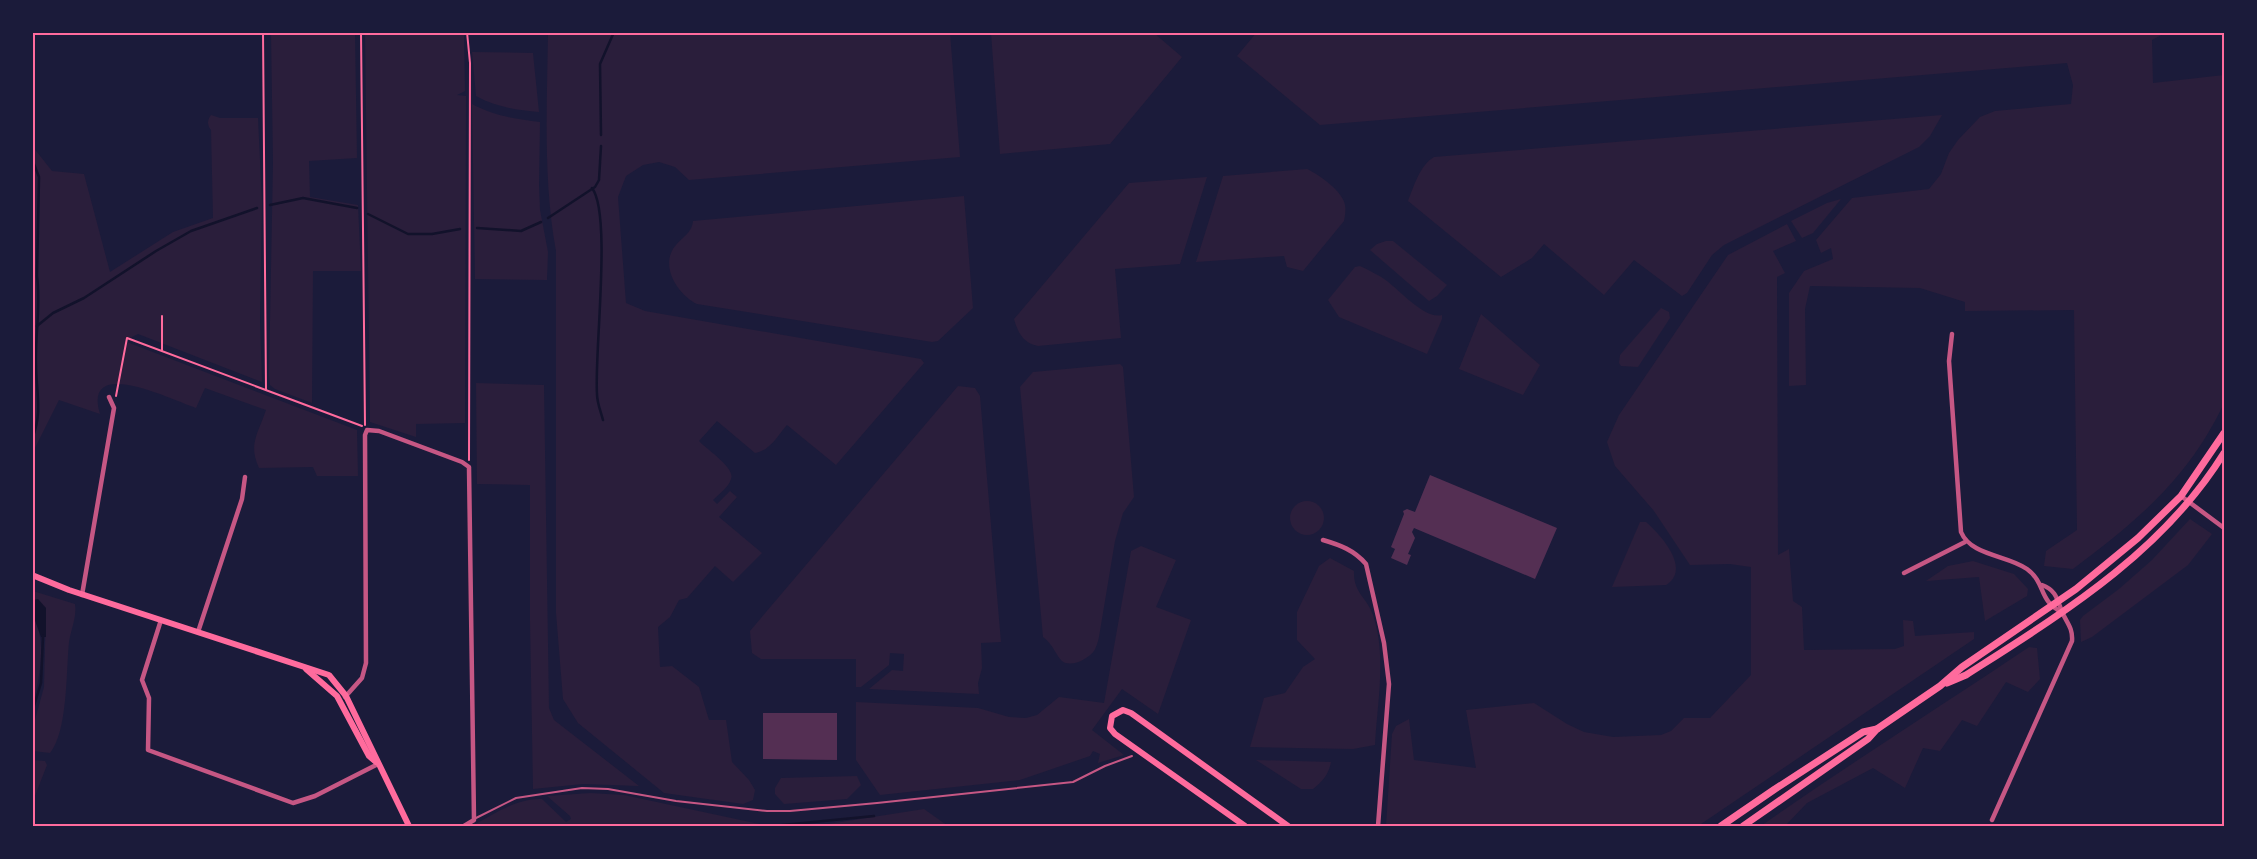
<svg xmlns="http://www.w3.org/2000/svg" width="2257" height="859" font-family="'Zilla Slab',serif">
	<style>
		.green { fill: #2a1e3b }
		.water { fill: #12122b }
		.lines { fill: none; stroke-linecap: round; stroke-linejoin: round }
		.stream { stroke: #12122b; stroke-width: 2.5 }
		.building { fill: #542f53 }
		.path { stroke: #ff6b9d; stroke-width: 2 }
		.service { stroke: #c65784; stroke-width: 2 }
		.minor { stroke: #c65784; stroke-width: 4.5 }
		.secondary { stroke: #ff6b9d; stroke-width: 6 }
		.primary { stroke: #ff6b9d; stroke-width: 7 }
		.neatline { fill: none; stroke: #ff6b9d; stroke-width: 2 }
	</style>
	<rect width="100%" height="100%" fill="#1b1b3a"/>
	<g class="green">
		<path d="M1257 32 2165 33 2152 40 2153 83 2224 75V403C2189 478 2138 520 2073 569L2044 566 2046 551 2077 530 2074 310 1965 311V302L1920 288 1810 286 1805 309 1806 385 1789 386V293L1804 271 1833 259 1831 248 1821 253 1816 240 1852 198 1929 189 1941 174 1949 153 1958 140 1980 117 1995 111 2071 104 2073 85 2067 63 1320 125 1237 56Z"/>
		<polygon points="271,33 355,33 357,158 309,161 310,197 358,205 361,271 313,271 312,403 275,389 270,385 269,375 273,163"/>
		<polygon points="365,33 464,33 465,91 457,95 466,96 465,423 416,424 416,437 370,422"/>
		<path d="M548 33H950L960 157 689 180 675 167 659 162 643 165 626 176 618 197 626 303 645 311 921 359 924 363 836 465 787 425C778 435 770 451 755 453L717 421 699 441C706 449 736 468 731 479 729 487 719 494 713 500L717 504 730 491 737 497 719 517 762 553 733 582 715 566 687 598 679 600 670 617 658 627 660 667 672 666 699 687 709 720H726L732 762 749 780 755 790 753 800 743 804 664 793 578 723 563 699 556 613V251C543 180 547 105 548 33Z"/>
		<polygon points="991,33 1154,33 1182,57 1110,144 1000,154"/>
		<path d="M472 52 533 53 539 112C516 110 496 107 476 96Z"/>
		<path d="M472 104C494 116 516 119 540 122L539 185 540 210 548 252 547 280 475 279Z"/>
		<path d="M211 115 220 118H258L262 203 260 320 262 382 138 334 124 341 357 430 358 476H317L313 467 259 468C248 444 258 434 266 410L205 388 196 408C172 400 82 355 100 414L59 400 33 452V147L52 171 84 174 110 272 173 232 213 218 211 130C207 125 207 120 211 115Z"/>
		<path d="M1942 115 1930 136 1919 147 1724 245 1712 255 1687 293 1682 296 1634 260 1604 295 1544 244 1532 258 1501 277 1408 201C1414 186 1420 165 1434 157Z"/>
		<path d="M1307 169C1318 174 1343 191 1345 205 1346 210 1345 216 1344 221L1303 271 1287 267 1284 256 1196 262 1223 176Z"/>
		<path d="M1207 177 1180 264 1115 269 1121 338 1038 346C1023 343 1018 333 1014 319L1129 183Z"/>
		<path d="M964 196 973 308 938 341 932 342 697 304C679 295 661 269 673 249 680 238 692 234 693 221Z"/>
		<polygon points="1841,199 1813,233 1802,238 1791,221 1827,203"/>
		<polygon points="1787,224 1796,241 1773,251 1785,273 1777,277 1778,555 1789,549 1793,601 1802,607 1804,650 1895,649 1904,646 1903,620 1913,621 1915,636 1974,632 1974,639 1698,826 1386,826 1392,734 1396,726 1409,719 1414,760 1476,768 1466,710 1534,703 1567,724 1584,732 1613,737 1661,735 1671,731 1684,718 1710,718 1751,675 1751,567 1730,564 1690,565 1654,511 1615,466 1607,442 1619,415 1728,255"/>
		<polygon points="1386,241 1393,241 1447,285 1437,296 1429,301 1370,250 1377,244"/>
		<path d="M1360 266C1370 271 1379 275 1387 281 1400 291 1426 320 1442 315V319L1427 354 1339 317 1328 300 1355 267Z"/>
		<polygon points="1661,308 1669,312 1670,318 1638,367 1621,366 1619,363 1620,355"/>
		<polygon points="1481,314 1540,365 1523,395 1459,369"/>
		<path d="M1120 364 1123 367 1134 497 1123 513 1115 541 1099 637C1098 642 1096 648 1094 651 1088 659 1071 668 1062 661 1056 656 1054 645 1043 637L1020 387 1033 372Z"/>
		<polygon points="476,383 544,385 549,708 554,720 639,786 583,784 533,789 530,621 530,485 477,484"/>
		<polygon points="958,386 975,388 980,396 1001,642 981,643 982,668 978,683 979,694 869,689 892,670 903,671 904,654 890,653 889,665 861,687 856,687 856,659 761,659 752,653 750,631"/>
		<circle cx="1307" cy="518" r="17"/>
		<polygon points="2190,519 2212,534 2188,565 2092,637 2081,642 2080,620 2083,616 2119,589 2152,560"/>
		<path d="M1640 522H1646C1660 534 1692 569 1666 585L1612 587Z"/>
		<polygon points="1141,546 1176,560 1156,607 1191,620 1158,714 1122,689 1092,730 1124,755 1098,763 1100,754 1093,751 1090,756 1020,780 880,795 856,760 856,702 978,708 1009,717 1026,718 1037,715 1059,697 1104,703 1131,551"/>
		<path d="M1330 558 1354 571C1353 593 1367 597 1373 615 1387 656 1377 704 1375 745L1353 749 1250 747 1264 698 1285 693 1303 667 1315 659 1297 640V612L1319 566Z"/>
		<polygon points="1973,561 2014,574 2028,589 2027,596 1985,621 1979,577 1926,581 1948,566"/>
		<path d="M33 591 75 604C77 617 71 629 69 642 66 671 68 731 50 753L33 751V727L44 687 46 608 33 600Z"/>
		<path d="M33 615C47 641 40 676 33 703Z"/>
		<path d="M2029 647 2037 648 2040 679 2028 692 2006 682 1977 726 1962 720 1940 751 1923 748 1905 788 1873 768 1807 803 1785 826H1761C1849 764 1940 707 2029 647Z"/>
		<polygon points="33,760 45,761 47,765 33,801"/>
		<path d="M1256 760 1331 762C1329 774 1322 782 1313 789H1301Z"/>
		<polygon points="857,776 861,785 847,799 784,804 775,794 775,788 781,778"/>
		<path d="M590 793 624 795 769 826H472C494 814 517 798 542 799L566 822 571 819 570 816 547 796Z"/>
		<polygon points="924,809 948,826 785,826 828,824"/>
	</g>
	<polygon class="water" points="38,599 46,608 46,637 41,637 33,615 33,600"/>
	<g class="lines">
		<g class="stream">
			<polyline points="601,135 600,64 614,32"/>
			<path d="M32 159 39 177 37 276C41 306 35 335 36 365 36 389 43 415 32 438"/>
			<path d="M592 188C612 214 594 354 597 394 597 403 601 412 603 420"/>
			<polyline points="270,205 303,198 357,208"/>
			<polyline points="368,214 408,234 432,234 460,229"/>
			<polyline points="548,218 595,187 599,180 601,146"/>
			<polyline points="477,228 521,231 541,222"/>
			<polyline points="37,326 53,313 84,298 156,251 191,231 257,208"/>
			<polyline points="32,712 41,683 43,636"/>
			<polyline points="773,826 874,816"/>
		</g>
	</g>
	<g class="building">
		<polygon points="1430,475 1557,528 1535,579 1414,528 1412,532 1415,538 1408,554 1411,555 1407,565 1391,558 1395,549 1391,547 1404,514 1403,511 1407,509 1415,512"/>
		<polygon points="763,713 837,713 837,760 763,759"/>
	</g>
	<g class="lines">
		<g class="path">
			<polyline points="263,32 266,390"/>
			<polyline points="361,32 365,425"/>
			<polyline points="467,32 470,63 469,460"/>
			<polyline points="162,316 162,350"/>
			<polyline points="116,396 127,338 362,426"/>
		</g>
		<polyline class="service" points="476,818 516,798 582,788 608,789 676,801 767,811 790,811 877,803 1073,782 1105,766 1132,756"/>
		<g class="minor">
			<path d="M1952 334 1949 361 1961 532C1971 556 2008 555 2027 569 2047 584 2037 600 2063 613"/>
			<polyline points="2181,496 2224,528"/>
			<path d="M1323 540C1340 545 1354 550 1366 564L1384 643 1389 684 1378 826"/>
			<polyline points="1904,573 1965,542"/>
			<polyline points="82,595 114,408 109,397"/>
			<polyline points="161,620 142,680 149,698 148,750 293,803 315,796 378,764"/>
			<polyline points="198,632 242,499 245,477"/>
			<polyline points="345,697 362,678 366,663 365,435 367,430 379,431 462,462 469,467 474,820 464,826"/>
			<path d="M1992 820 2072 641C2073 628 2067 623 2062 612 2057 599 2056 590 2042 585"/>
		</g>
		<g class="secondary">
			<polyline points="32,575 69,590 329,675 346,696 409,826"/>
			<polyline points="306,669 337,696 369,756 376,762"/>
			<polyline points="1245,826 1115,734 1110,728 1112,716 1123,710 1131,713 1288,826"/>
		</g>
		<g class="primary">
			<path d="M1947 683 1966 675C2063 613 2162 553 2224 453"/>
			<polyline points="1721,826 1775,789 1863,732 1877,729"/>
			<polyline points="1743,826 1868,739 1877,729 1940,686 1962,667 2076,589 2138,538 2181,496 2224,433"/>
		</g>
	</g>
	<rect width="2257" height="859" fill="none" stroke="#1b1b3a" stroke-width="68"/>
	<rect x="34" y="34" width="2189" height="791" class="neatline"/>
</svg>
